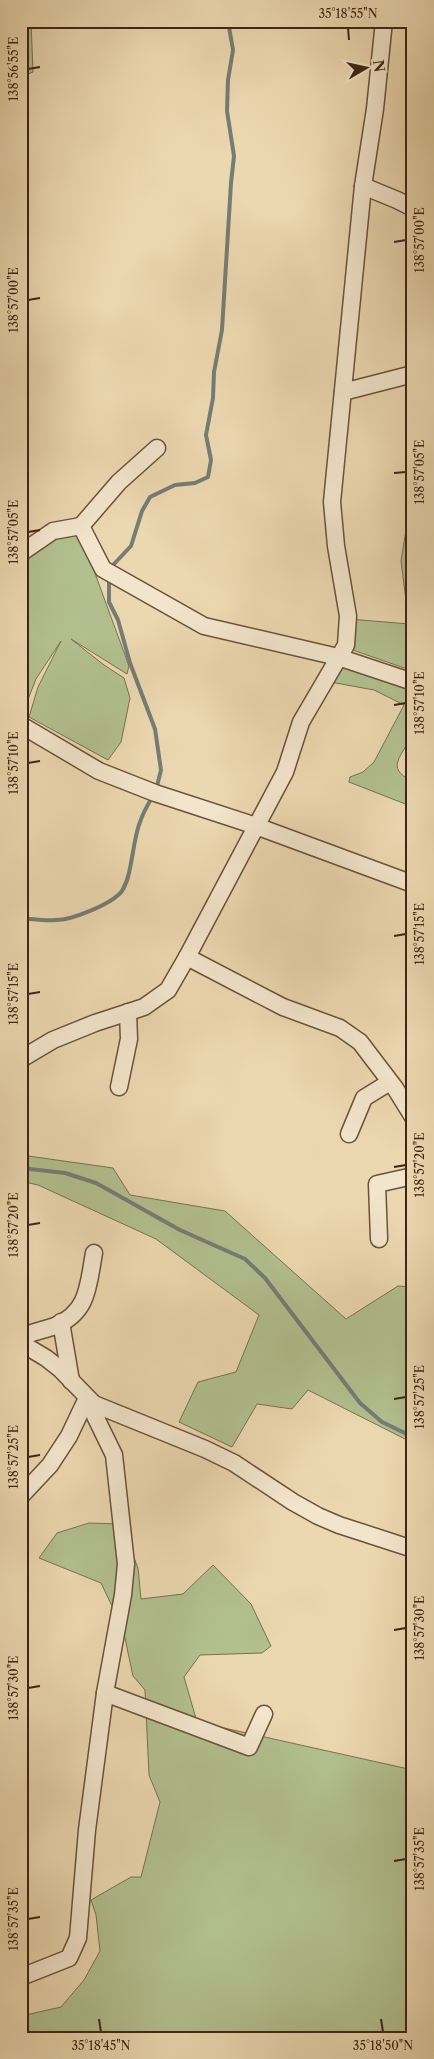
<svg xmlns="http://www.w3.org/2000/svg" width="434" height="2059" font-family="'Libre Caslon Text',serif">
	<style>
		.green { fill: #b2bf8f; stroke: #787251 }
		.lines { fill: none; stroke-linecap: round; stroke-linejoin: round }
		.stream { stroke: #767d73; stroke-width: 4 }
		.minor-casing { stroke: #6a523a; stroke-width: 19 }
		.minor { stroke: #f2e5cc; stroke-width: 16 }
		.ticks { fill: none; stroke: #3f2513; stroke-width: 2 }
		.neatline { fill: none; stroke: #3f2513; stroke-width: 2 }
		.ticks-label { font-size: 12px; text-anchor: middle; fill: #3f2513 }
	</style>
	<rect width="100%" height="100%" fill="#ebd7b0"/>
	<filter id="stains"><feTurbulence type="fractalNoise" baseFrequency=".004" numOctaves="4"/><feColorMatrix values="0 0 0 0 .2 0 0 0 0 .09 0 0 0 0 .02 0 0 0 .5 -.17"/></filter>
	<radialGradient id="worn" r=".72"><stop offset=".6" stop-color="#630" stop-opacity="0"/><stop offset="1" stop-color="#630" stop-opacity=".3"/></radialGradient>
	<g class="green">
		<polygon points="21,21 31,21 33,72 21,77"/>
		<polygon points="413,502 413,671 344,647 349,619 409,624 401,561 410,505"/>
		<polygon points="78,527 129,666 127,674 71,639 104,665 124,678 130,698 121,742 108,760 29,717 38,687 61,641 36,679 21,717 21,552"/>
		<path d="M345 659 413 688C413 700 416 724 412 734 405 754 382 768 413 781V807L349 782 350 777 363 772 374 762 404 705 374 690 330 682Z"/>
		<polygon points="21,1155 113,1168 130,1195 225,1211 346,1319 398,1286 413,1287 413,1443 308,1390 292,1409 257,1404 232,1447 179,1422 198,1382 236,1372 259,1315 156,1239 38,1185 21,1181"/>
		<polygon points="89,1523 121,1524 138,1568 141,1599 183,1594 213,1565 251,1604 271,1646 262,1653 200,1655 184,1677 197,1722 413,1770 413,2038 21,2038 21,2016 61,2007 84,1980 100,1951 96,1915 91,1900 131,1877 141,1877 160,1802 149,1775 145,1690 133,1676 123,1629 101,1583 39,1558 57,1533"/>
	</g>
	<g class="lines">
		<g class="stream">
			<polyline points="111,570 114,564 131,546 142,511 150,497 175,485 195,483 208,477 211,460 206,435 213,398 214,372 222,330 231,183 234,156 227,111 228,80 233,50 229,27"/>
			<polyline points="109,576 109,602 118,620 130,663 155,729 161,770 156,790"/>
			<path d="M21 918C33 919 45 921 56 920 72 920 112 904 122 891 125 886 128 878 129 873 136 841 134 826 153 796"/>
			<polyline points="21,1168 65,1173 96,1183 180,1230 245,1259 265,1278 360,1403 382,1422 413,1437"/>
		</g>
		<g class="minor-casing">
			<g id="minor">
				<polyline points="363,186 397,200 413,208"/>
				<polyline points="343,392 413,374"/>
				<polyline points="157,448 119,482 81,526 103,569 204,626 338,657 413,682"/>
				<polyline points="21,553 53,531 81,526"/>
				<polyline points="21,725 99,771 155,793 256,826 413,884"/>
				<polyline points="187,957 283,1007 340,1028 360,1042 395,1088 413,1117"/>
				<polyline points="21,1059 53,1040 95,1023 144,1007 168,990 187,957 285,772 301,722 346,645 348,616 336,546 332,502 363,186 375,109 384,21"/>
				<polyline points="119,1087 129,1039 128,1012"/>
				<polyline points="349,1134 364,1098 390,1082"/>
				<polyline points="379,1239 377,1184 413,1176"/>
				<polyline points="61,1322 71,1381"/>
				<path d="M21 1337C32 1332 44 1330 55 1326 89 1312 88 1285 94 1253"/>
				<polyline points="21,1343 46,1358 60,1369 94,1404 205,1449 234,1463 293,1502 318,1516 339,1525 413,1549"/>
				<polyline points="21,1496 50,1465 69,1436 87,1398"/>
				<polyline points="105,1693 249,1747 264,1714"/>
				<polyline points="21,1977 69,1958 78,1938 87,1830 105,1693 123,1595 126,1564 114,1455 95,1416 94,1404"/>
			</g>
		</g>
		<use href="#minor" class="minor"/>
	</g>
	<path class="ticks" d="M348 28 349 40M28 69 40 67M394 242 406 240M28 300 40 298M394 473 406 472M28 532 40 530M394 705 406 703M28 763 40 761M394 936 406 934M28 994 40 992M394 1167 406 1165M28 1225 40 1223M394 1399 406 1397M28 1457 40 1455M394 1630 406 1628M28 1688 40 1686M394 1861 406 1859M28 1919 40 1917M99 2019 101 2032M381 2019 383 2032"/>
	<rect width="434" height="2059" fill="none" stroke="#ebd7b0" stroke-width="55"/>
	<g transform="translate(366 68) rotate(81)" stroke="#f2e5cc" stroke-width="4" paint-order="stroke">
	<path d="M0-4L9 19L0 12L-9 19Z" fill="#3f2513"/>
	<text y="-8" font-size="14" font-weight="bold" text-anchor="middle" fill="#3f2513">N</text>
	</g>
	<rect x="28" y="28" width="378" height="2004" class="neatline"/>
	<g class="ticks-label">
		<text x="348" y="18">35°18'55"N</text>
		<text transform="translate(14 69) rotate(-90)" y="4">138°56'55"E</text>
		<text transform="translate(420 240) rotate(-90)" y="4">138°57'00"E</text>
		<text transform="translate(14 300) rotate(-90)" y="4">138°57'00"E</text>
		<text transform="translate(420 472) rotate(-90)" y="4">138°57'05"E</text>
		<text transform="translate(14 532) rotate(-90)" y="4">138°57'05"E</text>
		<text transform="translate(420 703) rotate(-90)" y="4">138°57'10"E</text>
		<text transform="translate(14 763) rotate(-90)" y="4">138°57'10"E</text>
		<text transform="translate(420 934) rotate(-90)" y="4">138°57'15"E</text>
		<text transform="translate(14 994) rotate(-90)" y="4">138°57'15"E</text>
		<text transform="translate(420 1165) rotate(-90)" y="4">138°57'20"E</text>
		<text transform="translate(14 1225) rotate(-90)" y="4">138°57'20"E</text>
		<text transform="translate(420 1397) rotate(-90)" y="4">138°57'25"E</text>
		<text transform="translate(14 1457) rotate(-90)" y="4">138°57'25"E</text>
		<text transform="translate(420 1628) rotate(-90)" y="4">138°57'30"E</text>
		<text transform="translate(14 1688) rotate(-90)" y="4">138°57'30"E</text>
		<text transform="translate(420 1859) rotate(-90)" y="4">138°57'35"E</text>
		<text transform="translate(14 1919) rotate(-90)" y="4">138°57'35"E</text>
		<text x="101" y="2050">35°18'45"N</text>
		<text x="383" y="2050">35°18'50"N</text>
	</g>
	<rect width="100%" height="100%" filter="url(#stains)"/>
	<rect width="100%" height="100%" fill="url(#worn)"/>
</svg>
